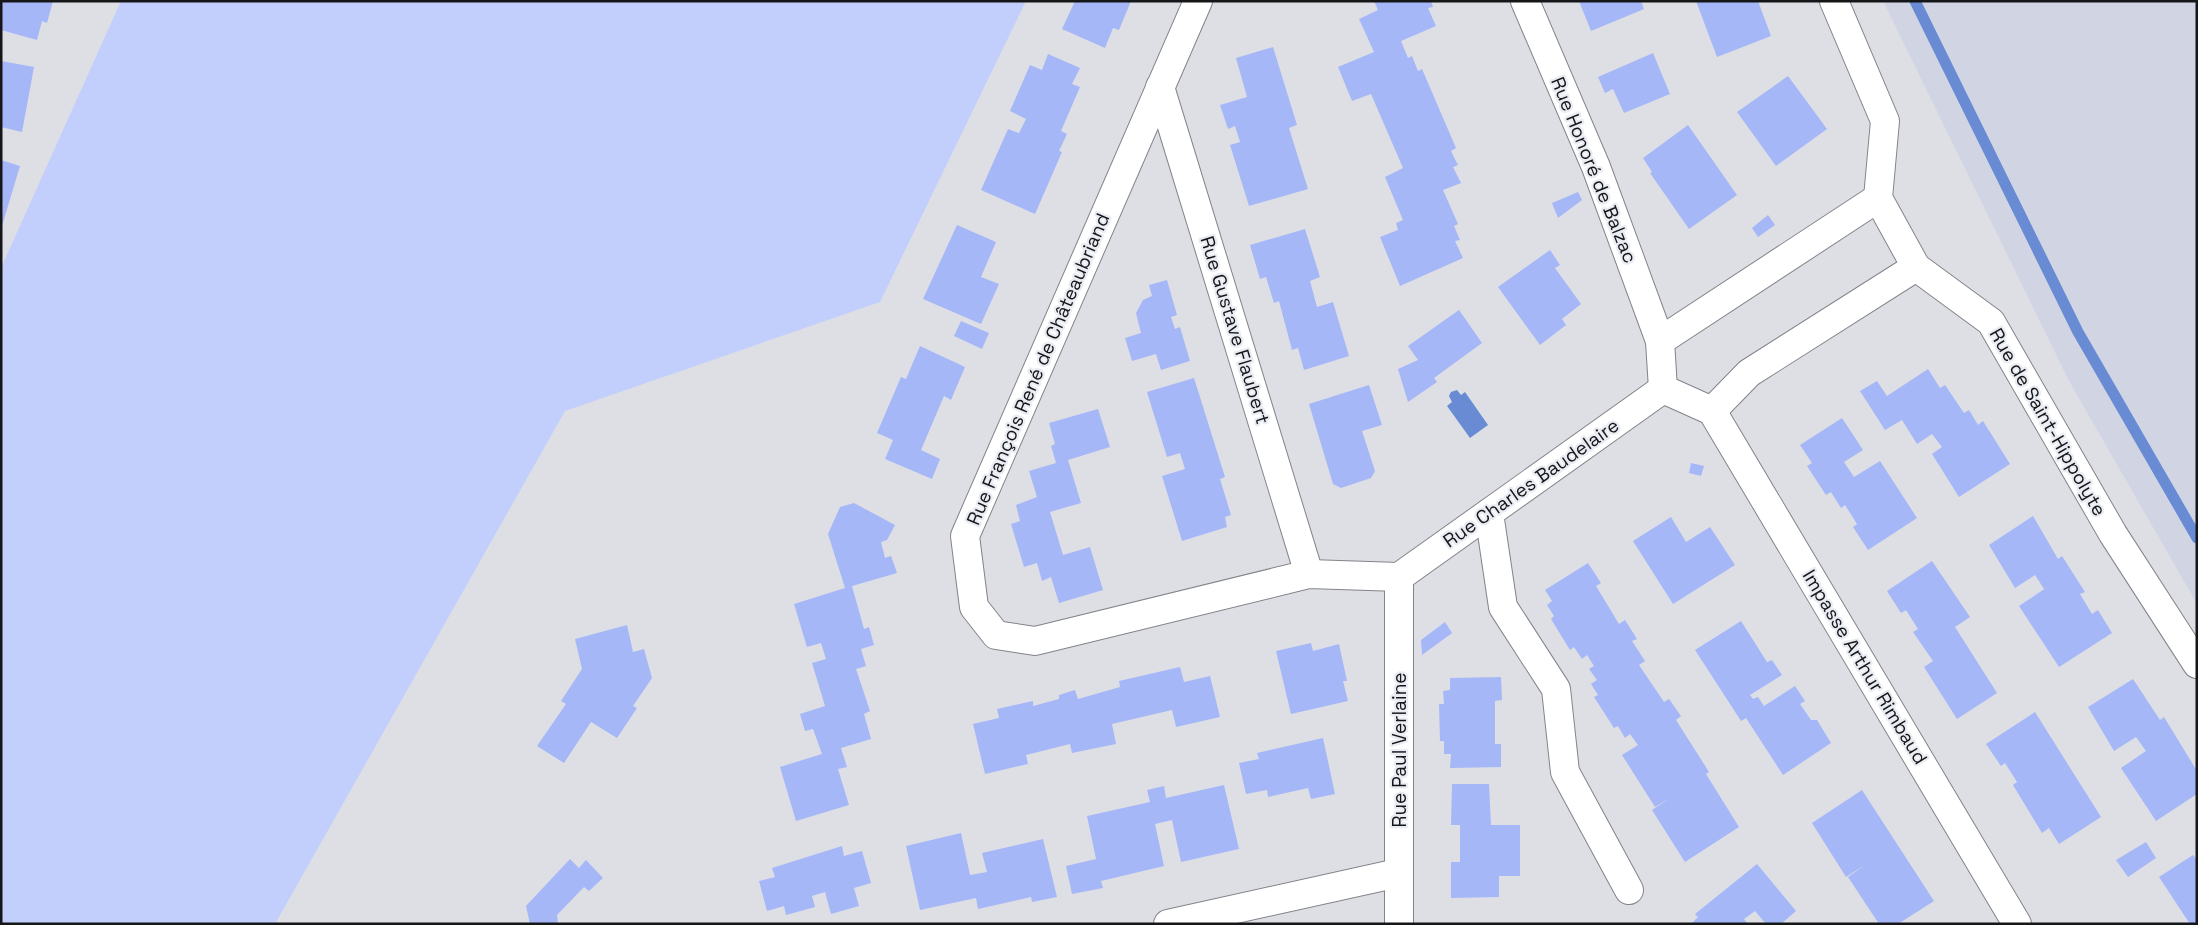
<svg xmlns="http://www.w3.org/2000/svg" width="2198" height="925" font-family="'Space Grotesk',sans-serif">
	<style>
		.built { fill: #d1d5e3 }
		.green { fill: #c2cffd }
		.water { fill: #688bd4 }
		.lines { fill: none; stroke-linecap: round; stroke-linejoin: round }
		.stream { stroke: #688bd4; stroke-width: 11 }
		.building { fill: #a6b7f8 }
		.minor-casing { stroke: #82848a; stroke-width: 30 }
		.minor { stroke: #fff; stroke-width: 28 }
		.labels { text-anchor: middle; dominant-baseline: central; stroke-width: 4.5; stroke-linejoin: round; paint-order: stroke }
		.street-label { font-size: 19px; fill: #151618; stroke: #eaecf3 }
	</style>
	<rect width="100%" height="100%" fill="#dddfe5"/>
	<polygon class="built" points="1883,1 2197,1 2197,604 2069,381"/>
	<polygon class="green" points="121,1 1026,1 880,302 565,411 275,924 1,924 1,268"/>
	<polygon class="water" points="1457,390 1461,395 1465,392 1488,425 1470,438 1447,406 1452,402 1449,396 1451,392"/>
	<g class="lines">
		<polyline class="stream" points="1915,1 2078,332 2197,538"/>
	</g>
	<g class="building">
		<polygon points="1,1 53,1 47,23 42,21 37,40 1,30"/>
		<polygon points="1075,1 1131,1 1119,30 1113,28 1105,48 1062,29"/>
		<polygon points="1374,1 1431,1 1433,7 1428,8 1436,26 1401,41 1408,58 1412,56 1418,71 1422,69 1456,148 1451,151 1458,165 1453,167 1461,183 1443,190 1458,224 1454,226 1460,240 1455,241 1463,258 1400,286 1380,237 1398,230 1396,223 1403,220 1385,177 1403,168 1371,94 1352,101 1338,67 1374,52 1359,19 1378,10"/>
		<polygon points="1579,1 1641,1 1644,9 1591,31"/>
		<polygon points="1696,1 1758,1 1771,36 1717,57"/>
		<polygon points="1273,47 1297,125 1289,128 1308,189 1249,206 1230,145 1240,142 1235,126 1228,129 1220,105 1247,97 1236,58"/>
		<polygon points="1653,53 1670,94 1624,113 1613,89 1605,93 1598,77"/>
		<polygon points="1048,54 1080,68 1072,84 1080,87 1061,131 1067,134 1059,151 1062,152 1035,214 981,190 1008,129 1019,133 1026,119 1010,111 1030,65 1042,70"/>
		<polygon points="1,61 34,67 22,132 1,127"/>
		<polygon points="1788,76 1827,129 1776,166 1737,112"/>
		<polygon points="1688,125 1737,195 1689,229 1650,173 1652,172 1643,158"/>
		<polygon points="1,160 20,166 2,226 1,226"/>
		<polygon points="1578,192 1582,200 1558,218 1552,203"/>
		<polygon points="1768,215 1775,225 1758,237 1752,228"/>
		<polygon points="957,225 996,242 981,277 999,284 981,324 923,299"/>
		<polygon points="1305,229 1320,277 1310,281 1317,307 1333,302 1349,356 1304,370 1298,348 1292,350 1279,301 1274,303 1266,277 1260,279 1250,245"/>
		<polygon points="1550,250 1560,265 1555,268 1581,304 1562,319 1566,325 1540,345 1498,287"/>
		<polygon points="1167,280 1177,315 1171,317 1175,329 1180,327 1190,361 1161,370 1156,354 1132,361 1125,338 1141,333 1136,313 1143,300 1152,296 1149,285"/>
		<polygon points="1459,310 1482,343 1434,378 1437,382 1408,402 1398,369 1418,360 1408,346"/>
		<polygon points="961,321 989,333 982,349 954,336"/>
		<polygon points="920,346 965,367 951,400 944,396 921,450 940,459 932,479 885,459 893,440 877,433 901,377 906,379"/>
		<polygon points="1928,369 1940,388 1945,385 1964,413 1969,410 1978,425 1983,421 2010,464 1959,497 1932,454 1942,447 1932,434 1917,444 1902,420 1885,430 1860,391 1877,381 1887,396"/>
		<polygon points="1194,378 1225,477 1220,479 1231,515 1225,517 1227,527 1182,541 1162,476 1185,469 1180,453 1167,457 1147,392"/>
		<polygon points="1369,385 1382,425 1362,431 1375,471 1371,478 1341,488 1333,484 1309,404"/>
		<polygon points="1098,409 1110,447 1068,460 1081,503 1050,512 1063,555 1090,547 1103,590 1059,603 1051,577 1042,581 1037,563 1024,567 1011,524 1020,521 1016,505 1037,497 1029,471 1056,463 1051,446 1055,444 1049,423"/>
		<polygon points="1842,418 1863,450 1844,462 1854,477 1880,461 1917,518 1868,550 1853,527 1857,524 1845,505 1841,508 1831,492 1826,495 1807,466 1812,463 1800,445"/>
		<polygon points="1691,463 1704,466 1701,476 1689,473"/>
		<polygon points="854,503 895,525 887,540 881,542 885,558 891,556 897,573 852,586 864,629 869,627 874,645 861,649 866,666 856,669 870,711 864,714 871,739 841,748 847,767 838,769 849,805 796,821 780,767 822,754 813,729 805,731 800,714 825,706 812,663 826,659 821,643 807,647 794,604 845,588 828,534 840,507"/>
		<polygon points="2033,516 2058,559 2062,556 2085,592 2080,594 2092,614 2098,610 2112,633 2059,667 2019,606 2049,586 2044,589 2035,575 2015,588 1989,545"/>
		<polygon points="1671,517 1686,542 1710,527 1735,565 1673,604 1633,541"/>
		<polygon points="1932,561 1970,617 1955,627 1997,693 1957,719 1924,667 1933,661 1913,632 1918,629 1906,610 1901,613 1887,591"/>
		<polygon points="1588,563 1601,583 1596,586 1619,624 1625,620 1637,639 1632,641 1645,661 1639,665 1664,702 1669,699 1681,716 1676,720 1709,772 1706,774 1739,827 1685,862 1652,810 1670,798 1655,807 1622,755 1638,745 1630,734 1625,738 1618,726 1614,728 1594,697 1598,695 1591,684 1597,680 1589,669 1594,666 1587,655 1582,659 1574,647 1570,650 1551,619 1554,616 1547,605 1552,601 1545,590"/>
		<polygon points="1741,621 1767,662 1772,660 1782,675 1750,695 1753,699 1758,697 1764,706 1795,686 1805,701 1800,704 1811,720 1817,720 1831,743 1783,775 1746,718 1741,721 1695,650"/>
		<polygon points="1445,622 1452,633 1422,655 1421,640"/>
		<polygon points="627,625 633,652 644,649 652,678 633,706 637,708 617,738 591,722 564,763 537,746 566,704 561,701 582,669 575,639"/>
		<polygon points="1311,643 1313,651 1339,644 1347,681 1343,681 1348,701 1291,714 1276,651"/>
		<polygon points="1180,667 1184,682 1210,676 1220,717 1176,727 1172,710 1112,724 1116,744 1072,753 1070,744 1026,755 1028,764 985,774 973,724 999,718 997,709 1033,701 1033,706 1059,699 1059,695 1075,690 1078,699 1120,687 1119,681"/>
		<polygon points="1501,677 1502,700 1495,701 1495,744 1501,744 1501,767 1450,768 1451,754 1444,754 1444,741 1440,741 1439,704 1444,704 1443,691 1450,690 1450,678"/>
		<polygon points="2133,679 2160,720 2164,717 2197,771 2197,794 2156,821 2121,768 2146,751 2136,737 2114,751 2088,707"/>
		<polygon points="2035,712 2101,817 2059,844 2049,828 2042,833 2013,785 2017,782 2005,763 2001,766 1986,744"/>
		<polygon points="1323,738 1335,794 1311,799 1308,788 1268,797 1267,790 1246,794 1239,763 1259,759 1257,753"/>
		<polygon points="1452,784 1489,784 1491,825 1520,825 1520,876 1499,876 1499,897 1451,898 1451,862 1460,862 1460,825 1451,825"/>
		<polygon points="1224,785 1239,849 1181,862 1172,820 1155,824 1164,866 1101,881 1103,888 1072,894 1066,866 1096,859 1087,816 1150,802 1147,790 1164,786 1166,798"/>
		<polygon points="1862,790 1934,901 1898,924 1879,924 1848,877 1865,865 1846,877 1812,823"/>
		<polygon points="961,833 970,875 987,872 982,853 1043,839 1057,897 1032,902 1031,897 978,909 976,898 920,910 906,846"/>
		<polygon points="2146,842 2156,858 2128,877 2116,860"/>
		<polygon points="842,846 844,856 862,851 871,883 854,888 859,906 831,914 825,892 812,896 815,907 786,915 784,906 767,911 759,881 775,877 772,868"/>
		<polygon points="2193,855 2197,860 2197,924 2190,924 2159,877"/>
		<polygon points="570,859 579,868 586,860 603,878 589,891 584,887 557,915 558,924 530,924 526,906"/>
		<polygon points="1757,864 1796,911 1781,924 1766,924 1755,911 1744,919 1748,924 1691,924 1698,917 1695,914"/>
	</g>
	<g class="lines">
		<g class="minor-casing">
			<g id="minor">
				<polyline points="1198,1 965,536 974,607 996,635 1035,641 1309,574 1399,577"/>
				<polyline points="1525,1 1596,167 1660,341"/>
				<polyline points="1834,1 1885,121 1878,198 1916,267 1991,322 2113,534 2197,664"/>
				<polyline points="1160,87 1309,574"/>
				<polyline points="1878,198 1660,341 1663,389 1712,411 1749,373 1916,267"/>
				<polyline points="1712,411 2017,924"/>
				<polyline points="1489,513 1503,607 1556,689 1565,772 1629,890"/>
				<polyline points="1399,577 1663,389"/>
				<polyline points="1168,924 1398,873"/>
				<polyline points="1399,924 1399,577"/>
			</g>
		</g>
		<use href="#minor" class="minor"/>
	</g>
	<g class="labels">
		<g class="street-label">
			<text transform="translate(1594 170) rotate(68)">Rue Honoré de Balzac</text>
			<text transform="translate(1235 330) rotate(73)">Rue Gustave Flaubert</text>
			<text transform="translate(1038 369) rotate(-67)">Rue François René de Châteaubriand</text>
			<text transform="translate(2048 422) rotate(60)">Rue de Saint-Hippolyte</text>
			<text transform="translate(1531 483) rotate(-35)">Rue Charles Baudelaire</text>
			<text transform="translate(1865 667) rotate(59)">Impasse Arthur Rimbaud</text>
			<text transform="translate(1399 750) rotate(-90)">Rue Paul Verlaine</text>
		</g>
	</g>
	<rect width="2198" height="925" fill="none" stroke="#151618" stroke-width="5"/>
</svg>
